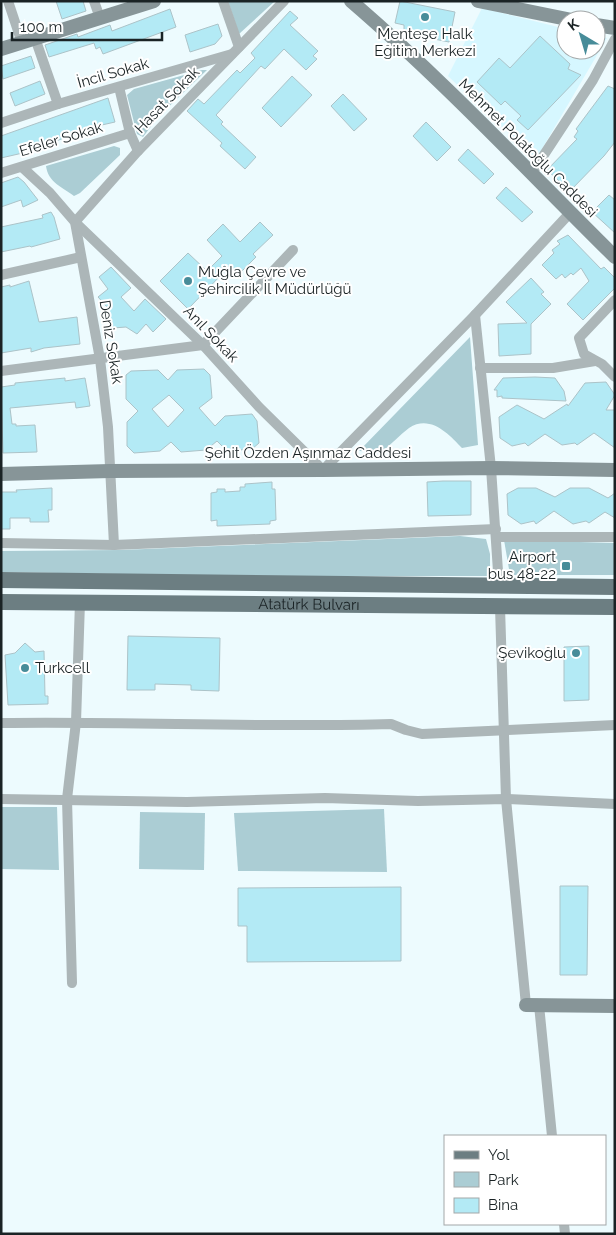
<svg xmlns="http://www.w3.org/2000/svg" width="616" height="1235" font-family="Raleway,sans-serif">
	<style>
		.built { fill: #d6f7ff }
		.green { fill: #abcdd4 }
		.building { fill: #b3eaf5; stroke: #acc3c8; fill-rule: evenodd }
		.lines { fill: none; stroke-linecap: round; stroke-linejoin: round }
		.street { stroke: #acb6b8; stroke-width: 10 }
		.secondary { stroke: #879598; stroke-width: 14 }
		.primary { stroke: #6c7e82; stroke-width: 16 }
		.poi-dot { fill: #478c99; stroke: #fff; stroke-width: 2 }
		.labels { text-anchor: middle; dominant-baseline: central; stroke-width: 4; stroke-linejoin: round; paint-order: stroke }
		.poi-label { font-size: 15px; fill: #1a2325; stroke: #fff; text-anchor: start }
		.street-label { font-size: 15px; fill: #1a2325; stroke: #fff }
	</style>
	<rect width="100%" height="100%" fill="#edfbfe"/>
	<polygon class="built" points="482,8 566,29 566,50 596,50 596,36 607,38 536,159 448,76"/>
	<g class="green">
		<polygon points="228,1 275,1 239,34"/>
		<polygon points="202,70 207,70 158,117 143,137 137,134 127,95 134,89"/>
		<path d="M114 146 120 148V155L80 193 74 196C62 187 48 182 46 166Z"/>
		<path d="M470 337 478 445 462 448C449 434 430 414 409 428 400 435 391 444 382 452L359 451Z"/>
		<polygon points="460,536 486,539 490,554 490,576 233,576 1,572 1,551 121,550"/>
		<polygon points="504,540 615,543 615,575 510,575"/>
		<polygon points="1,807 57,807 59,870 1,869"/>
		<polygon points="384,809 387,872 238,871 234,813"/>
		<polygon points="140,812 205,813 204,870 139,869"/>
	</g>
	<g class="building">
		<polygon points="56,1 83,1 86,11 62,19"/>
		<polygon points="400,1 455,12 449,42 404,33 404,25 395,23"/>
		<polygon points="170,9 176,27 103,54 100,47 96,49 94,43 49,57 45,45 77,34 78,37 110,25 112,31"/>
		<polygon points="290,11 298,18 290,25 318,51 313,56 317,59 306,70 284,49 265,69 261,66 216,115 223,122 221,124 256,157 245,169 220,146 222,143 187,111 198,99 204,104 237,70 240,73 255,58 251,53"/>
		<polygon points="218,24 222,36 215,44 190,52 185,35"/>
		<polygon points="540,36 570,64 568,69 581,75 528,130 517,120 521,116 505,101 501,105 477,82 499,58 510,68"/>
		<polygon points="31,56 35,68 3,79 1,66"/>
		<polygon points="292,76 312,95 281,127 262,108"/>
		<polygon points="40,81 45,94 15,106 10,93"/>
		<polygon points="608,86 615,89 615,142 604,156 570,191 547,170 577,139 574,137 578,131 576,129"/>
		<polygon points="343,94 367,119 354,131 331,106"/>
		<polygon points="108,98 115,122 93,127 27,152 1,158 1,136"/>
		<polygon points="426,122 451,147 437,161 413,136"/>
		<polygon points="468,149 494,174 484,184 458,160"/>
		<polygon points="18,177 24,182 38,200 23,207 21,200 1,207 1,183"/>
		<polygon points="506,187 533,212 522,222 496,198"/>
		<polygon points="609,195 615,200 615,233 592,212"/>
		<polygon points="51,212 54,217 60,239 31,247 30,246 1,252 1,227 43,218 42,215"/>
		<polygon points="260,222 273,235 253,254 256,257 241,272 237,268 231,274 226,270 188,309 160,281 188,253 207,271 222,256 207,240 223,224 240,242"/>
		<polygon points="568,235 601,269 604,267 615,278 615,288 583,320 567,304 589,281 581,268 573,275 571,273 565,278 562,274 556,279 542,265 554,253 552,250 560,244 557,241"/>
		<polygon points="111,267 131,288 121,297 134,311 145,299 166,319 153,332 146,324 137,334 126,327 113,328 104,318 104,311 108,308 98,297 108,289 99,277"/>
		<polygon points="531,278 544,292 541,294 551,304 531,324 531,354 499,356 498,324 527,323 506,302"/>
		<polygon points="29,281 39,322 77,317 80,344 44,348 31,352 31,348 1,353 1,287 10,285 10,287"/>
		<path d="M204 369 210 375 212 398 199 408 215 426 225 416 252 414 257 421 259 443 252 449 227 451 217 441 206 450 181 452 171 442 160 451 134 453 127 446V422L138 411 126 399V375L131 371 158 370 168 380 177 370ZM169 395 184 410 168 427 152 409Z"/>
		<polygon points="535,377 555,378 564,391 566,401 502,398 502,396 497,397 497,390 494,390 503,378"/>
		<polygon points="65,378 65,381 85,378 90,406 76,408 75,402 10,408 12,424 16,424 16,426 35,425 37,452 3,453 1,387 15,385 15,383"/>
		<polygon points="606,382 615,395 606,410 615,410 615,448 594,433 577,445 575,443 562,445 545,434 528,446 525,443 512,446 500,438 499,417 517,405 544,419 567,404 568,406 585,383"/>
		<polygon points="443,481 471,481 471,515 428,516 427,482"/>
		<polygon points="272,482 272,489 275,489 276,520 270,521 270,524 217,526 217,520 211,521 211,493 217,492 217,489 225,489 225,492 240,491 240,487 245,487 245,484"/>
		<polygon points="52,488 52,510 48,510 49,522 30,522 30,518 10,518 10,529 1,529 1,492 17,492 16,490"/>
		<polygon points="518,488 536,488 555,497 570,488 589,488 608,498 615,493 615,518 605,512 589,523 586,521 573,524 554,511 536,524 534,521 521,524 508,515 507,494"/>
		<polygon points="128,636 220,638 219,691 191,690 191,685 155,684 155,690 127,690"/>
		<polygon points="25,643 35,652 44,651 45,696 48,696 48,704 8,705 5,655 15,653"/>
		<polygon points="589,646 589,700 564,701 564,647"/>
		<polygon points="560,886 588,886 587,975 560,975"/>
		<polygon points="401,887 401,961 247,962 247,926 238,926 238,888"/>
	</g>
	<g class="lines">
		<g class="street">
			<polyline points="8,1 22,43"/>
			<polyline points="94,1 100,18"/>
			<polyline points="223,1 239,47"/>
			<polyline points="284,1 138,151 75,222 203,345 259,407 323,470 475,315 570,213"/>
			<polyline points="35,38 58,104"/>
			<polyline points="119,87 130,133 138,151"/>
			<polyline points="1,123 58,104 232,54"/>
			<polyline points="22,167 50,193 75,222 100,359 108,427 114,545"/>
			<polyline points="1,173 130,133"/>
			<polyline points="532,173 593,80 615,39"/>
			<polyline points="1,275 81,257"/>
			<polyline points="615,300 579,338 584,354 602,364 615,377"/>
			<polyline points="475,315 491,468 499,586"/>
			<polyline points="480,368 553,368 595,361"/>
			<polyline points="1,371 203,345 293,250"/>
			<polyline points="496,537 615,537"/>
			<polyline points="1,543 114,545 496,529"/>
			<polyline points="500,607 506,799 526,1005"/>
			<path d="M1 723C131 721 261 728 391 724L406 730 422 734 615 725"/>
			<polyline points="1,799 187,802 325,798 418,801 506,799 615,804"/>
			<polyline points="72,983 67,799 76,722 80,602"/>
			<polyline points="539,1005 552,1136"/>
			<polyline points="564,1224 565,1234"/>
		</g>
		<g class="secondary">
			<path d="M351 1C444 81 528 171 615 257"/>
			<polyline points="478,1 572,20"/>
			<polyline points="596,25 615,28"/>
			<polyline points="1,49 154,1"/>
			<polyline points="1,474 110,471 323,470 491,468 615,470"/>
			<polyline points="526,1005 615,1006"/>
		</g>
		<g class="primary">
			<polyline points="1,580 615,587"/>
			<path id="s1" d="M1 602 615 607"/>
		</g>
	</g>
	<g class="poi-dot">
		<circle cx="425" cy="17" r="5"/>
		<circle cx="188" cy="281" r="5"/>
		<rect x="561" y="561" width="10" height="10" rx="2.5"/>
		<circle cx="576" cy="653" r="5"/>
		<circle cx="25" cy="668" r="5"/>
	</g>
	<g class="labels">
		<g class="poi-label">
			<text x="425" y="34" text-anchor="middle">Menteşe Halk<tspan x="425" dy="17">Eğitim Merkezi</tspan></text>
			<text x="198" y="272">Muğla Çevre ve<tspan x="198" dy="17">Şehircilik İl Müdürlüğü</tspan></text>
			<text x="556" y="557" text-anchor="end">Airport<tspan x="556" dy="17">bus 48-22</tspan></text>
			<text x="566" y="653" text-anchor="end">Şevikoğlu</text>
			<text x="35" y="668">Turkcell</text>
		</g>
		<g class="street-label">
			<text transform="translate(113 73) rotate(-16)">İncil Sokak</text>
			<text transform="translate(167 100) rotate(-46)">Hasat Sokak</text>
			<text transform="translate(61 139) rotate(-17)">Efeler Sokak</text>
			<text transform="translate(528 148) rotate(45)">Mehmet Polatoğlu Caddesi</text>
			<text transform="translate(211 334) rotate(46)">Anıl Sokak</text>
			<text transform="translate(111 342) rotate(81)">Deniz Sokak</text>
			<text x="308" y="453">Şehit Özden Aşınmaz Caddesi</text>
			<text stroke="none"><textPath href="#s1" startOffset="308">Atatürk Bulvarı</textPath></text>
		</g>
	</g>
	<rect width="616" height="1235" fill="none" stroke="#1a2325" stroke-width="5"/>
	<rect x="444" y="1135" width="162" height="90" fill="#ffffff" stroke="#a3a7a8"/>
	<rect x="454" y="1151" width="25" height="8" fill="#6c7e82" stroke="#a3a7a8"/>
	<text x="488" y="1160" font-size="15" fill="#1a2325">Yol</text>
	<rect x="454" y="1172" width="25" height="15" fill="#abcdd4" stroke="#a3a7a8"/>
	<text x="488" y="1185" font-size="15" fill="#1a2325">Park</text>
	<rect x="454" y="1198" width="25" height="15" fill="#b3eaf5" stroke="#a3a7a8"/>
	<text x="488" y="1210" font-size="15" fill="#1a2325">Bina</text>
	<g transform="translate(581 35) rotate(322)"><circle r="24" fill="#ffffff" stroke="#a3a7a8"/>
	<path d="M0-4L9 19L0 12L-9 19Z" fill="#478c99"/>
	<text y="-8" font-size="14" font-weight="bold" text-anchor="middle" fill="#1a2325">K</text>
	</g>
	<path d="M12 32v8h150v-8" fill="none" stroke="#1a2325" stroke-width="2.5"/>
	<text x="20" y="32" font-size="15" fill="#1a2325" stroke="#ffffff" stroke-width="4" paint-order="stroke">100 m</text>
</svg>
